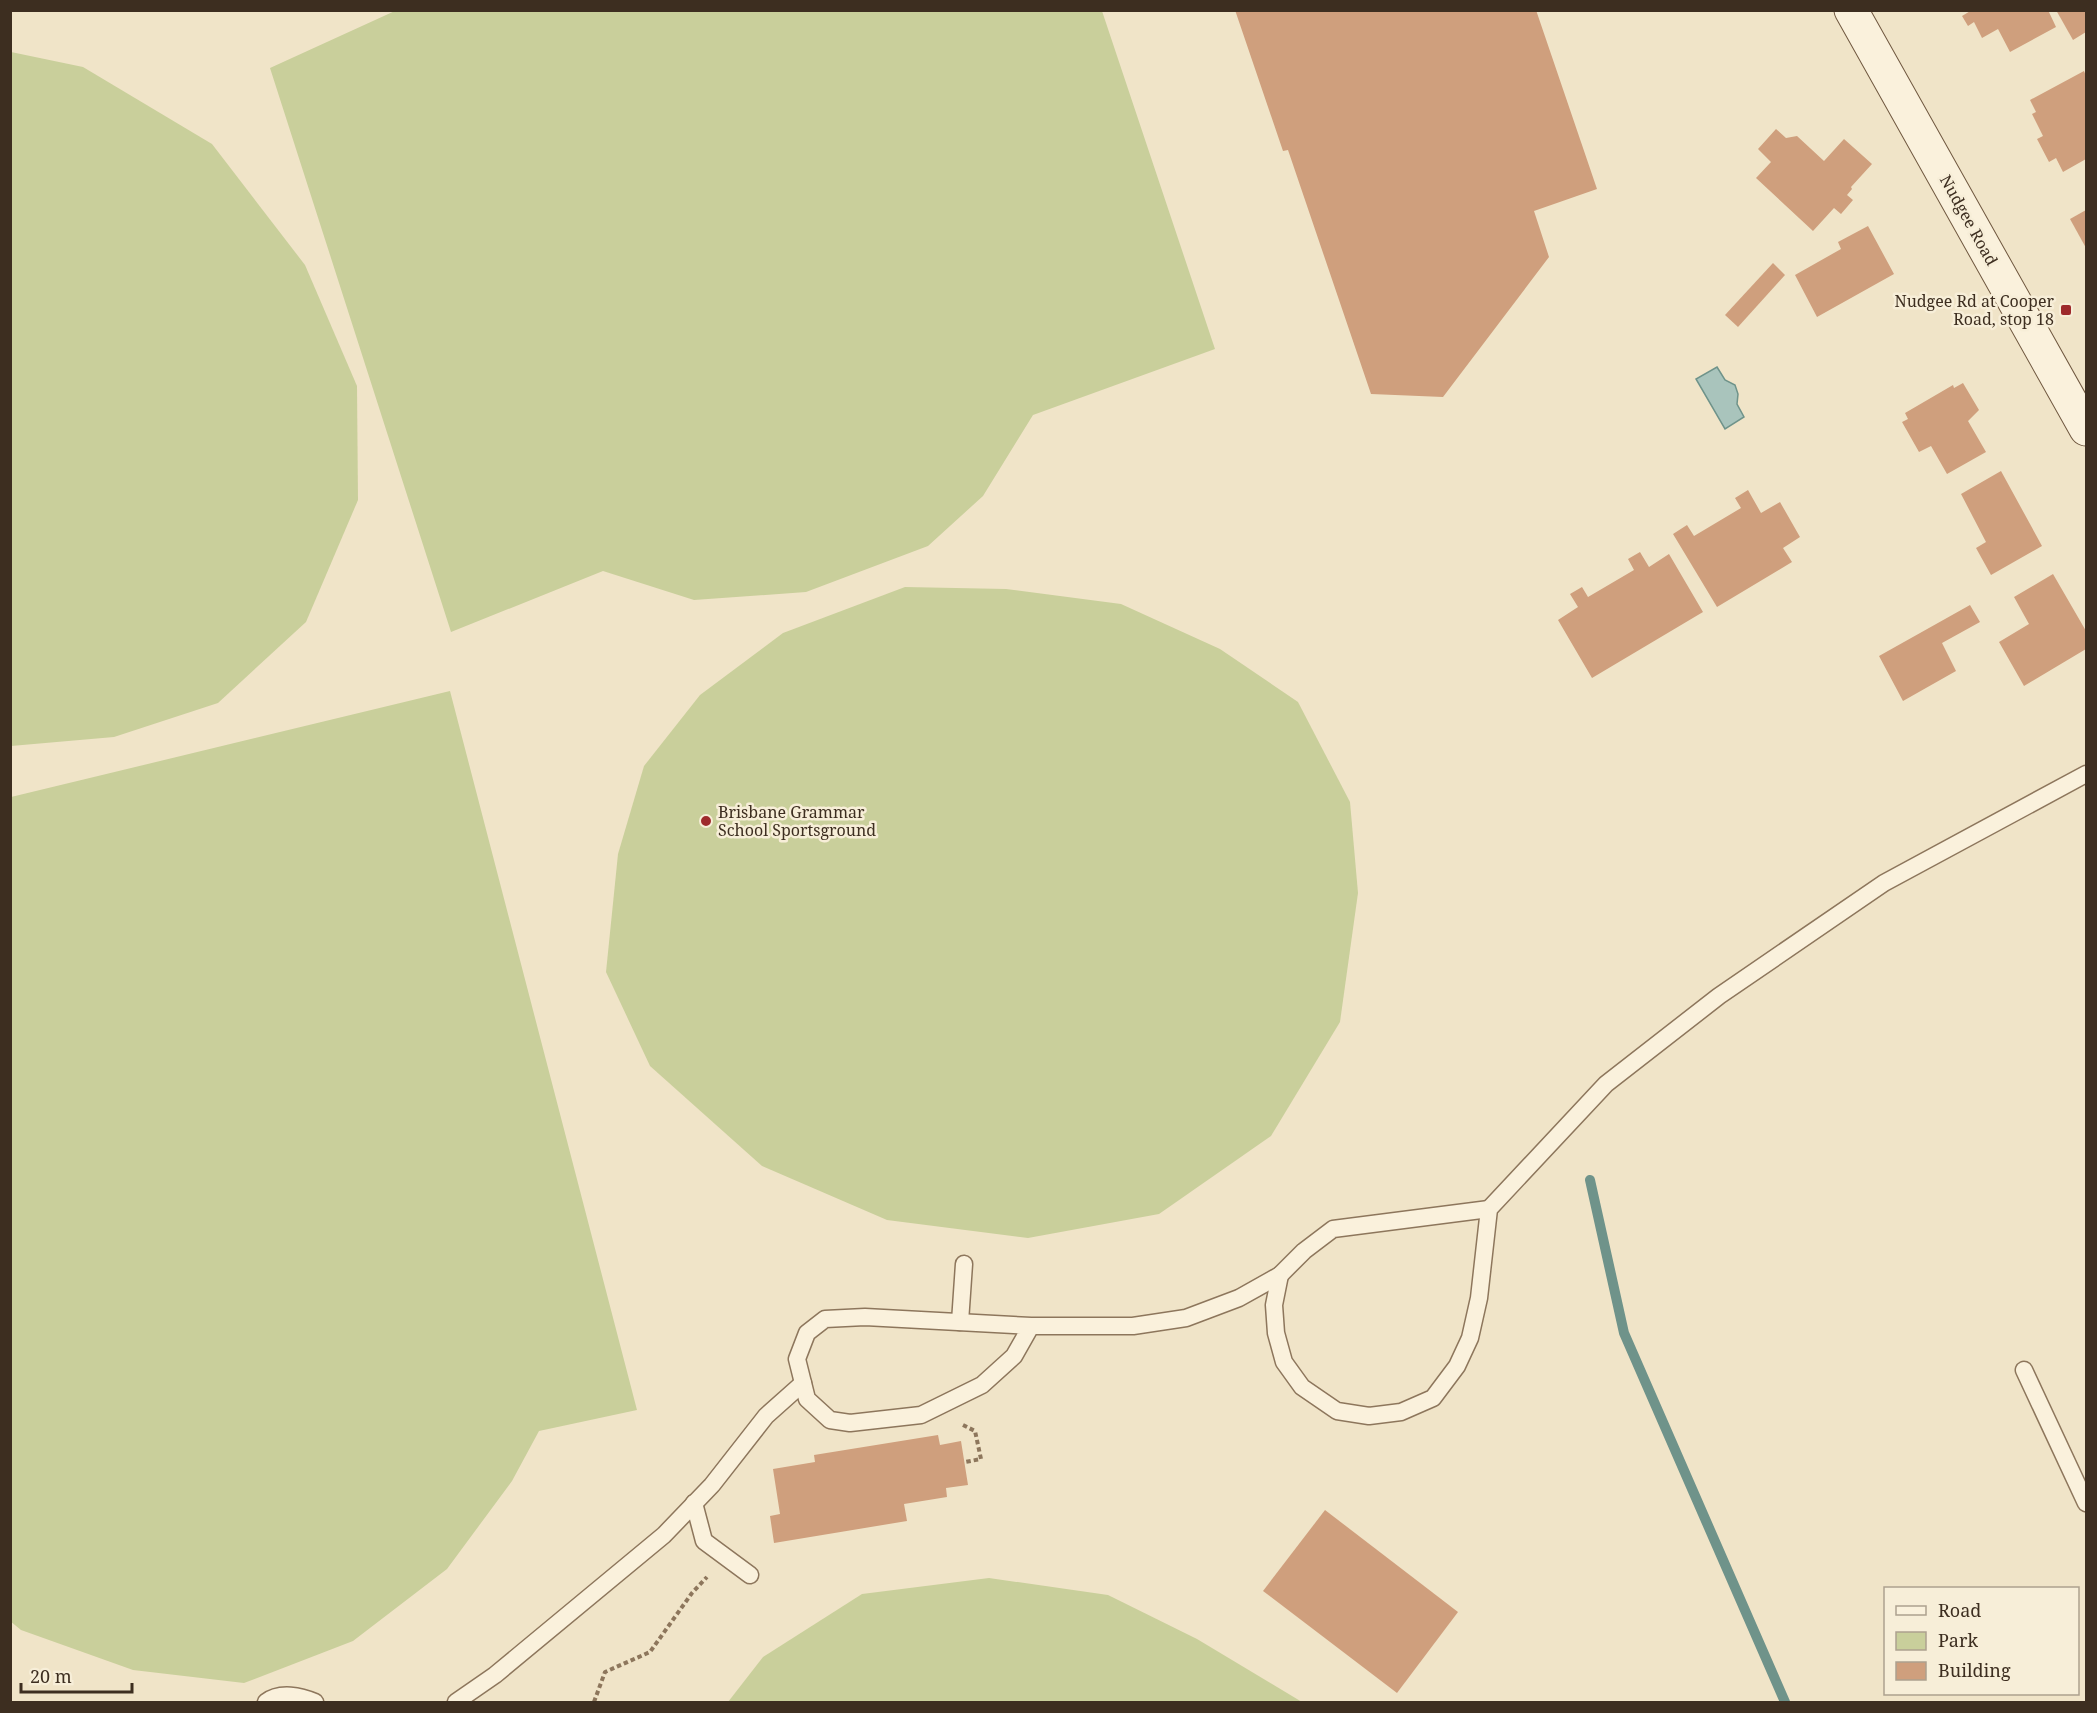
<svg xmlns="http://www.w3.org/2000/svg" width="2097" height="1713" font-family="'Noto Serif',serif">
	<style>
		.green { fill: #c9cf9b }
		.water { fill: #a9c4bc; stroke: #6f938a; stroke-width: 1.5 }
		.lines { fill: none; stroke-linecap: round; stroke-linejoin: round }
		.stream { stroke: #6f938a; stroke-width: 10 }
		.building { fill: #cf9f7d }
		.lane-casing { stroke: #8d765c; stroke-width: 19 }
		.secondary-casing { stroke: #6f573f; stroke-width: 35 }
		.path { stroke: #8d765c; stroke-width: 4; stroke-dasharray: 4.5 3; stroke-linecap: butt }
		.lane { stroke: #faf1dc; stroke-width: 16 }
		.secondary { stroke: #faf1dc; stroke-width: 33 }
		.poi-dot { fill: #9e2a2b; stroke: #f7eed8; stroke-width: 2 }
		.labels { text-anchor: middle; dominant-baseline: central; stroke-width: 5; stroke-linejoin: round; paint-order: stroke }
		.street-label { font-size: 16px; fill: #3d2e20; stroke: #f7eed8 }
		.poi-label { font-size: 16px; fill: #3d2e20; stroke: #f7eed8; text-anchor: end }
	</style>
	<rect width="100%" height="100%" fill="#f0e4c8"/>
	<g class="green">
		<polygon points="397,10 1102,11 1215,349 1033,415 983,496 928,546 806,592 694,600 603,571 451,632 270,68"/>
		<polygon points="11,52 83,67 212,144 305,265 357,386 358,500 306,622 218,703 114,737 11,746"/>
		<polygon points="905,587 1006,589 1121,604 1220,649 1298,702 1350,802 1358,893 1340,1022 1271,1136 1159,1214 1028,1238 887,1220 762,1166 650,1066 606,972 618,854 644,766 700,695 783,633"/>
		<polygon points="450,691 637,1410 539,1431 512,1481 447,1569 353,1641 244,1683 133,1670 21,1630 10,1621 11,797"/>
		<polygon points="989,1578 1108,1595 1197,1639 1302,1702 728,1702 763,1657 862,1594"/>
	</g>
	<polygon class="water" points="1717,367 1725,380 1735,385 1738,394 1737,404 1744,417 1725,429 1696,379"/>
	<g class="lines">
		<polyline class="stream" points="1590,1180 1624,1333 1785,1702"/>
	</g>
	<g class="building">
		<polygon points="1235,10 1536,10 1597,189 1534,211 1549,257 1443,397 1371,394 1288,150 1283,151"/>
		<polygon points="1972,10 2048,10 2056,27 2010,52 1998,29 1982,38 1974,22 1968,26 1962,16"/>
		<polygon points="2056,10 2086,10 2086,32 2073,40"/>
		<polygon points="2084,71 2086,76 2086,159 2063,172 2056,158 2049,162 2037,139 2043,136 2032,114 2036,112 2030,100"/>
		<polygon points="1776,129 1786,138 1797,136 1824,161 1844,139 1872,164 1851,187 1852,189 1847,195 1853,200 1841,214 1834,208 1813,231 1756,178 1771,162 1758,149"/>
		<polygon points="2086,210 2086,248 2070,219"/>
		<polygon points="1868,226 1894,274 1817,317 1795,275 1841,249 1838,242"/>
		<polygon points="1773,263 1785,275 1738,327 1725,315"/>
		<polygon points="1963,383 1979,410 1968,421 1986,452 1947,474 1931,446 1919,452 1902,422 1908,419 1905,413 1953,385 1954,388"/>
		<polygon points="2001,471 2042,546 1991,575 1976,548 1986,542 1961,494"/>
		<polygon points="1748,490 1761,513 1780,502 1800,537 1783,548 1792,562 1717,607 1673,534 1687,525 1694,536 1741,508 1735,498"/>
		<polygon points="1640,552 1649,567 1669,554 1703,612 1592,678 1558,620 1578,607 1570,594 1582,587 1588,597 1634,570 1628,559"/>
		<polygon points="2053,574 2086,631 2086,649 2024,686 1999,642 2029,624 2014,597"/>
		<polygon points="1970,605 1980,622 1942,643 1956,671 1903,701 1879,656"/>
		<polygon points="938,1435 940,1445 961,1441 968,1485 946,1488 947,1497 904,1504 907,1521 774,1543 770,1516 780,1514 773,1469 815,1462 814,1455"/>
		<polygon points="1325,1510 1458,1612 1397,1693 1263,1591"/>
	</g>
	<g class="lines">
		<g class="lane-casing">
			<g id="lane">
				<polyline points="1280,1275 1274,1305 1276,1333 1284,1362 1302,1387 1337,1411 1369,1416 1401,1412 1433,1398 1457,1366 1470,1338 1479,1298 1489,1209 1606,1084 1719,996 1884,883 2086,774"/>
				<polyline points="960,1322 964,1264"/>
				<polyline points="1031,1326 865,1317 825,1319 807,1333 797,1359 807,1399 830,1420 850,1423 921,1415 982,1385 1014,1356 1031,1326 1133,1326 1186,1318 1239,1298 1280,1275 1304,1251 1333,1229 1489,1209"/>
				<polyline points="2024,1370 2086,1503"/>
				<polyline points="694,1503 704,1541 750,1575"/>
				<path d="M266 1702C280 1691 301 1696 315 1702"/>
				<polyline points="456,1702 495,1675 664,1535 712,1485 766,1416 803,1383"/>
			</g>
		</g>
		<g class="secondary-casing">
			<polyline id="secondary" points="1851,10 2086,429"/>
		</g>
		<g class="path">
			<polyline points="963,1425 975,1431 981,1459 965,1462"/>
			<polyline points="594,1702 605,1672 650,1652 692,1593 707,1577"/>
		</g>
		<use href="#lane" class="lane"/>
		<use href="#secondary" class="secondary"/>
	</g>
	<g class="poi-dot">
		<rect x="2060" y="304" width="12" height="12" rx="3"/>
		<circle cx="706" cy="821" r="6"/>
	</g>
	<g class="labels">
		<g class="street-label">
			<text transform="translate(1969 220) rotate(61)">Nudgee Road</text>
		</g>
		<g class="poi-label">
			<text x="2054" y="301">Nudgee Rd at Cooper<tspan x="2054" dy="18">Road, stop 18</tspan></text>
			<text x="718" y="812" text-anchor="start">Brisbane Grammar<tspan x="718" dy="18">School Sportsground</tspan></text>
		</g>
	</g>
	<rect width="2097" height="1713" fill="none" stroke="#3d2e20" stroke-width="24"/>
	<rect x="1884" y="1587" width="195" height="108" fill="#f7eed8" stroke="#ada18e" stroke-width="1.5"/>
	<rect x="1896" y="1606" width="30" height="9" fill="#faf1dc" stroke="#ada18e" stroke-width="1.5"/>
	<text x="1938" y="1617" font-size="18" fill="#3d2e20">Road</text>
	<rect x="1896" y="1632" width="30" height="18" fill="#c9cf9b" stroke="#ada18e" stroke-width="1.5"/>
	<text x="1938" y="1647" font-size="18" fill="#3d2e20">Park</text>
	<rect x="1896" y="1662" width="30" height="18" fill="#cf9f7d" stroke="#ada18e" stroke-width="1.5"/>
	<text x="1938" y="1677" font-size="18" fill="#3d2e20">Building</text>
	<path d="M21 1683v9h111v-9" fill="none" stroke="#3d2e20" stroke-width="3"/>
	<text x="30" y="1683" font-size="18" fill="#3d2e20" stroke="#f7eed8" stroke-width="4.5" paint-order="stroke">20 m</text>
</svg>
